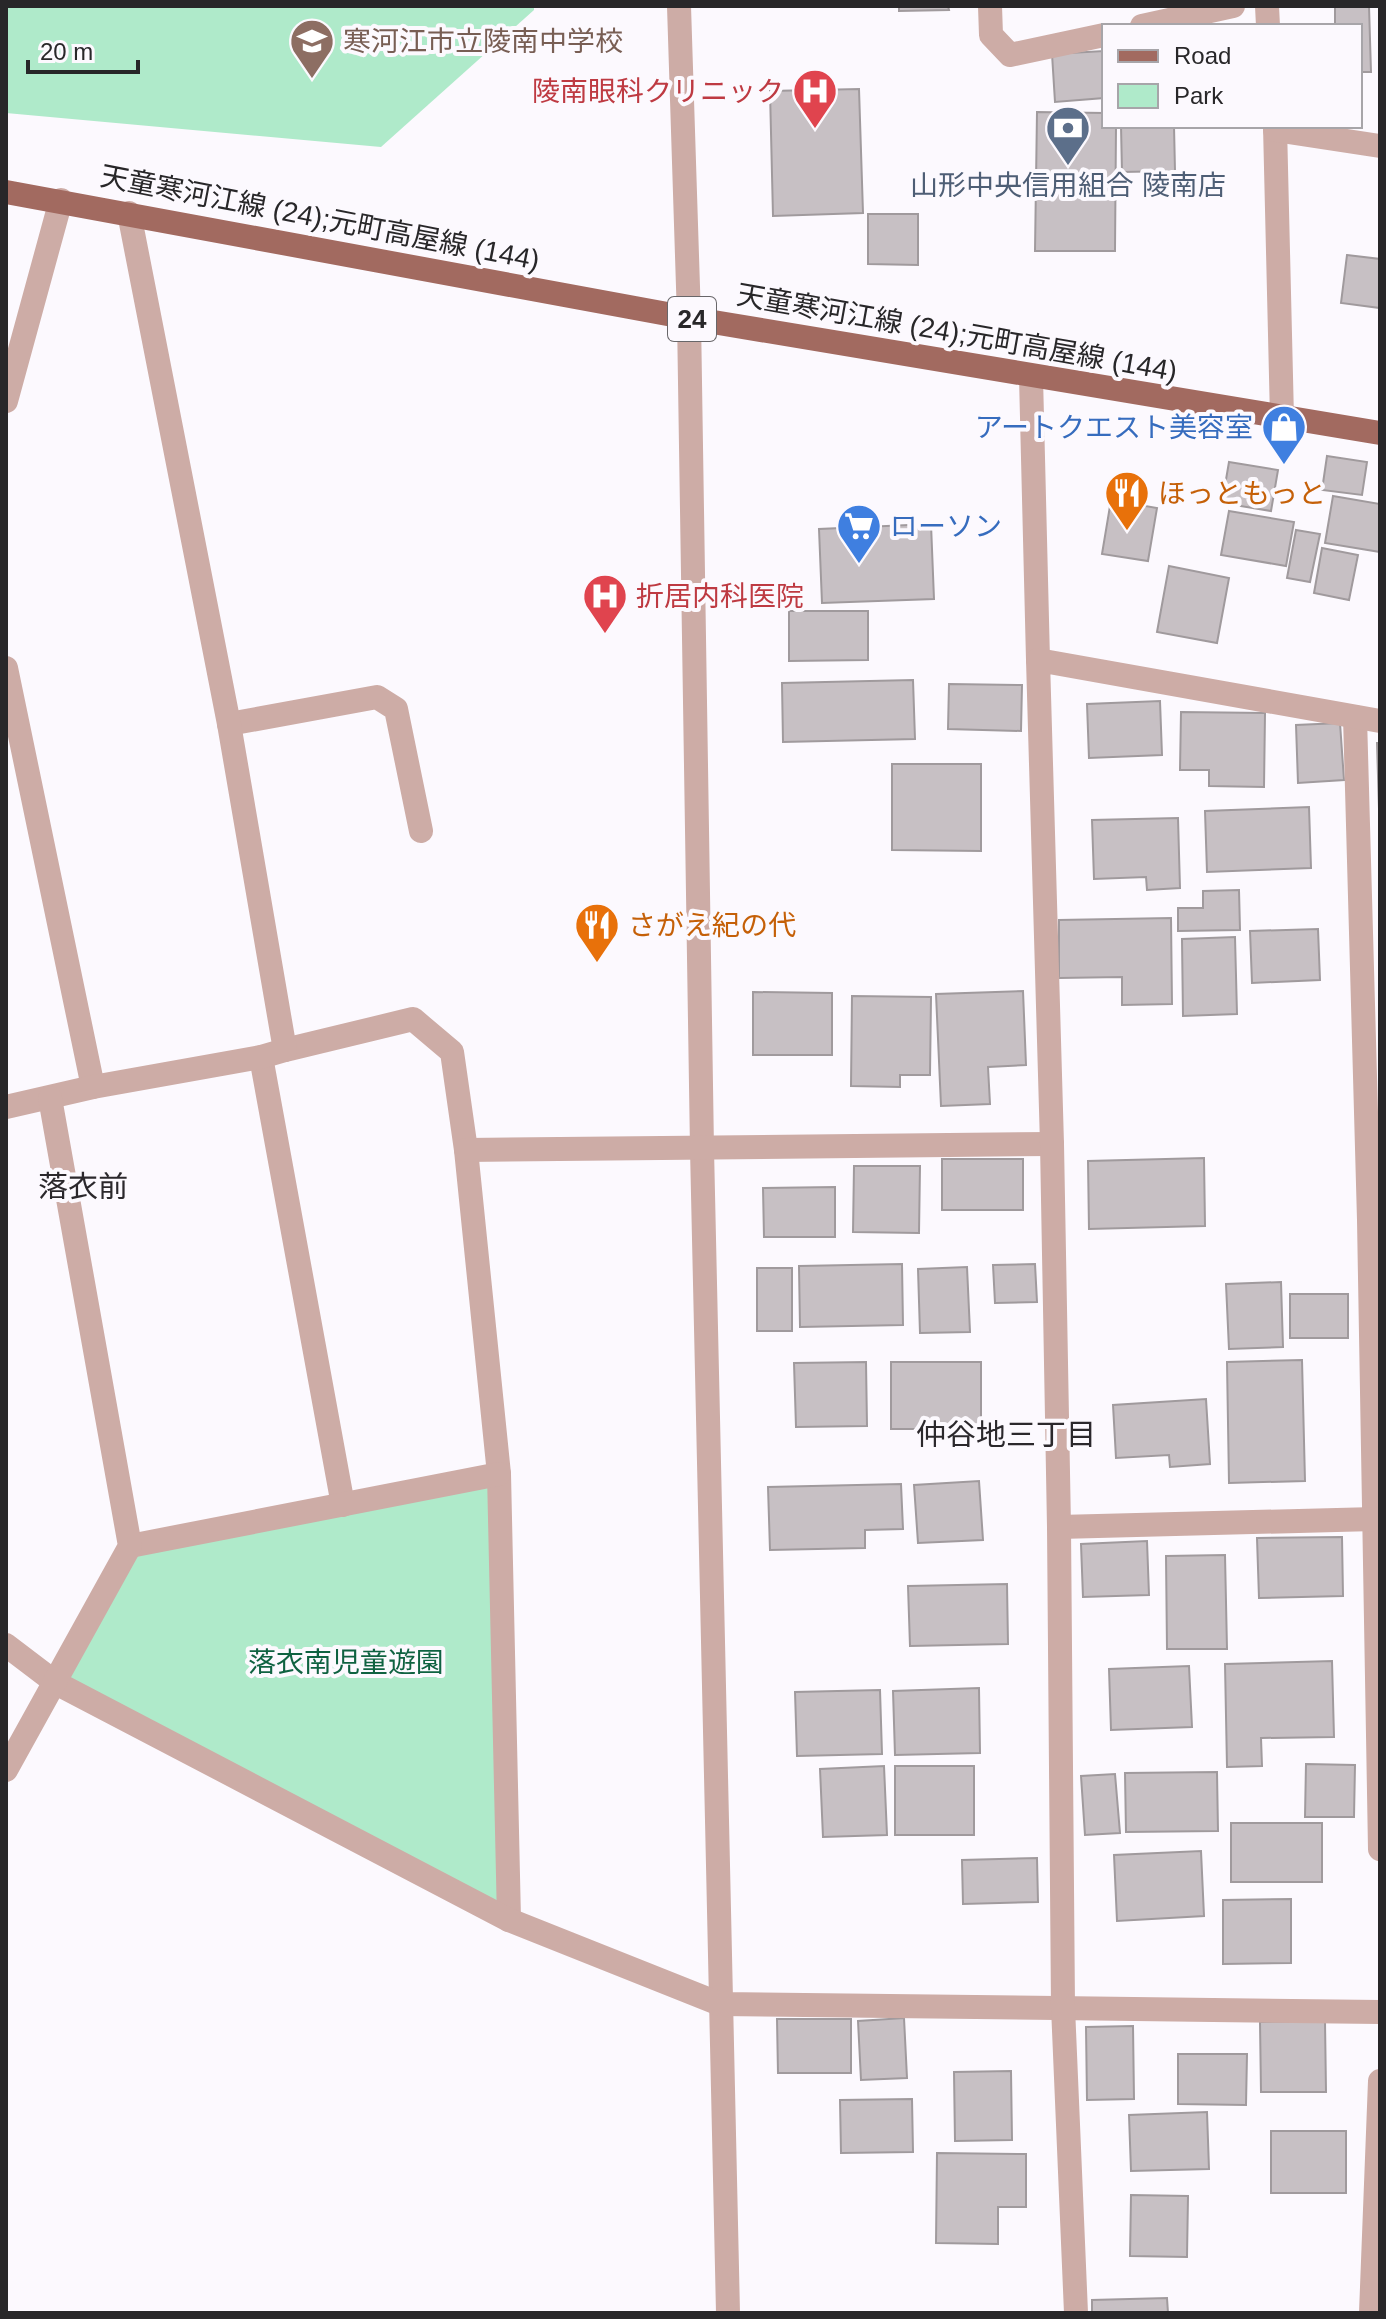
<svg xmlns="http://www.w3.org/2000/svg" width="1386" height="2319" font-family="Helvetica,'Noto Sans JP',sans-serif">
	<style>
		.green { fill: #afeaca }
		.building { fill: #c7c0c4; stroke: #a09a9d; stroke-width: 2 }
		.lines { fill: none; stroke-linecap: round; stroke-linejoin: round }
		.minor { stroke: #cdaca6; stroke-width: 24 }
		.major { stroke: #a26a60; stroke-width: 24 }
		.labels { text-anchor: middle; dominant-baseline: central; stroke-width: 8; stroke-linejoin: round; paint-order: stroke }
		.shield { fill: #fcf9fe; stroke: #686669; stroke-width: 2 }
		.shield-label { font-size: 26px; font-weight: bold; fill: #282729 }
		.education-label { font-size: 28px; fill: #785e54; stroke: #fcf9fe; text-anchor: start }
		.health-label { font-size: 28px; fill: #be3a42; stroke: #fcf9fe; text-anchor: end }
		.service-label { font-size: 28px; fill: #4e5e75; stroke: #fcf9fe }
		.street-label { font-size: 28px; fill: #282729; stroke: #fcf9fe }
		.shop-label { font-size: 28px; fill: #366cbe; stroke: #fcf9fe; text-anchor: end }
		.food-label { font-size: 28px; fill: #c56008; stroke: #fcf9fe; text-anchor: start }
		.park-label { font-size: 28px; fill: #0f6241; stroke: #fcf9fe }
		.neighbourhood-label { font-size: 30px; fill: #2b282c; stroke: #fcf9fe }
	</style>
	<rect width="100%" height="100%" fill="#fcf9fe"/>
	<g class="green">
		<polygon points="6,6 534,6 534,10 381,147 6,113"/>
		<polygon points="499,1474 509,1920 56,1683 130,1546"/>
	</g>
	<g class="building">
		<polygon points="899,6 948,6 949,10 899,11"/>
		<polygon points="1335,6 1369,6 1371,72 1360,72 1360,26 1309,26 1335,24"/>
		<polygon points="1104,51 1104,98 1055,102 1052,54"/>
		<polygon points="859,89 863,213 773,216 770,91"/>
		<polygon points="1037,112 1104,113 1104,126 1116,126 1115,251 1035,251"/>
		<polygon points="1121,126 1174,126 1175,171 1122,172"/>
		<polygon points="868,214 918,214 918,265 868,264"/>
		<polygon points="1347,255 1380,259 1380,308 1341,303"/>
		<polygon points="1327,456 1367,462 1362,495 1322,490"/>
		<polygon points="1229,462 1278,470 1271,511 1222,503"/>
		<polygon points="1333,496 1380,504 1380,552 1325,543"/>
		<polygon points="1111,500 1157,508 1148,561 1102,554"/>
		<polygon points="1229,511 1294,522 1286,566 1221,555"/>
		<polygon points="931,524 934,599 822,603 819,529"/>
		<polygon points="1296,530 1320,534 1310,582 1287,578"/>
		<polygon points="1322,548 1358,555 1349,600 1314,593"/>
		<polygon points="1169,566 1229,578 1217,643 1157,632"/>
		<polygon points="789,611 868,611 868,660 789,661"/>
		<polygon points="913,680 915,739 783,742 782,683"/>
		<polygon points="949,684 1022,685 1021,731 948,729"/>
		<polygon points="1160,701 1162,755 1089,758 1087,704"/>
		<polygon points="1181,712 1265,713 1264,787 1209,786 1209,770 1180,770"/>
		<polygon points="1340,723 1344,780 1298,783 1296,725"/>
		<polygon points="1377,743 1380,743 1380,809 1379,809"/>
		<polygon points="892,764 981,764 981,851 892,850"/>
		<polygon points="1309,807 1311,868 1207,872 1205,811"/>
		<polygon points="1178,818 1180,888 1147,890 1146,877 1094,879 1092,820"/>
		<polygon points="1239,890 1240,930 1178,931 1178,908 1203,908 1203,891"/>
		<polygon points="1171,918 1172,1004 1122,1005 1122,977 1059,978 1059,920"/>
		<polygon points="1318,929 1320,980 1252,983 1250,931"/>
		<polygon points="1235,937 1237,1014 1183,1016 1182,939"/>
		<polygon points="1023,991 1026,1065 988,1067 990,1104 941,1106 936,994"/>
		<polygon points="753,992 832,993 832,1055 753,1055"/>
		<polygon points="852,996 931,997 930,1075 900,1075 900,1087 851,1086"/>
		<polygon points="1204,1158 1205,1226 1089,1229 1088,1161"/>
		<rect x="942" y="1159" width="81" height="51"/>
		<polygon points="854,1166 920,1166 919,1233 853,1232"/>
		<polygon points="835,1187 835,1237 764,1237 763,1188"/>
		<polygon points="902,1264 903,1325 800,1327 799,1266"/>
		<polygon points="1035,1264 1037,1302 995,1303 993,1265"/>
		<polygon points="967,1267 970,1332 920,1333 918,1269"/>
		<rect x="757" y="1268" width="35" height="63"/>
		<polygon points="1281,1282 1283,1347 1229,1349 1226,1284"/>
		<rect x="1290" y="1294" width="58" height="44"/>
		<polygon points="1302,1360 1305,1481 1229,1483 1227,1362"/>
		<polygon points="866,1362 867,1426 796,1427 794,1363"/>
		<rect x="891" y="1362" width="90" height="67"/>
		<polygon points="1206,1399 1210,1464 1170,1467 1169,1455 1116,1458 1113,1405"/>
		<polygon points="979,1481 983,1540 918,1543 914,1485"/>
		<polygon points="901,1484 903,1529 865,1530 865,1548 770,1550 768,1487"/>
		<polygon points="1342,1537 1343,1596 1259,1598 1257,1538"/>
		<polygon points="1147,1541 1149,1595 1083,1597 1081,1544"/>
		<polygon points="1225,1555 1227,1649 1167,1649 1166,1556"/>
		<polygon points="1007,1584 1008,1644 910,1646 908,1586"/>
		<polygon points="1332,1661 1334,1737 1261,1738 1262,1766 1227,1767 1225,1664"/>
		<polygon points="1189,1666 1192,1727 1111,1730 1109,1669"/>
		<polygon points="979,1688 980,1753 895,1755 893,1691"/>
		<polygon points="880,1690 882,1754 797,1756 795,1692"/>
		<polygon points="1306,1764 1355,1765 1354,1817 1305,1817"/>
		<polygon points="884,1766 887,1835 823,1837 820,1769"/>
		<rect x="895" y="1766" width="79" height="69"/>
		<polygon points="1217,1772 1218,1831 1126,1832 1125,1773"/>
		<polygon points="1115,1774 1120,1833 1085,1835 1081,1776"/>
		<rect x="1231" y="1823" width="91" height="59"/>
		<polygon points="1201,1851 1204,1916 1117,1921 1114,1855"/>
		<polygon points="1037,1858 1038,1902 963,1904 962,1860"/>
		<polygon points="1291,1899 1291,1963 1223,1964 1223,1900"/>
		<polygon points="904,2018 907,2078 861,2080 858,2021"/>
		<polygon points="777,2019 851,2019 851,2073 778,2073"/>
		<polygon points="1325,2021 1326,2092 1261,2092 1260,2022"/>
		<polygon points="1133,2026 1134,2099 1087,2100 1086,2027"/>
		<polygon points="1178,2054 1247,2054 1246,2105 1178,2104"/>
		<polygon points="1011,2071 1012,2140 955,2141 954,2072"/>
		<polygon points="912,2099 913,2152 841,2153 840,2100"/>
		<polygon points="1207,2112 1209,2169 1131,2171 1129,2115"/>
		<rect x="1271" y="2131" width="75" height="62"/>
		<polygon points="937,2153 1026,2154 1026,2207 998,2207 998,2244 936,2243"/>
		<polygon points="1131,2195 1188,2196 1187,2257 1130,2256"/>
		<polygon points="1167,2298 1168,2313 1092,2313 1092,2300"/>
	</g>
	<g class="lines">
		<g class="minor">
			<polyline points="679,6 689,318 702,1149 728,2313"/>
			<polyline points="990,6 991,35 1010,55 1104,35"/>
			<polyline points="1267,6 1268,26"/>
			<polyline points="1142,26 1233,6"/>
			<polyline points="1275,126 1282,418"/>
			<polyline points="1275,130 1380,146"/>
			<polyline points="1031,377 1038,660"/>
			<polyline points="6,401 61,200"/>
			<polyline points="6,668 93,1087"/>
			<polyline points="1355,717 1369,1220 1380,1849"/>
			<polyline points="229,724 377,697 396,709 421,831"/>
			<polyline points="285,1050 413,1019 452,1052 466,1150 499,1474 509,1920"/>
			<polyline points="261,1057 343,1505"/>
			<polyline points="6,1107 93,1087 261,1057 285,1050 229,724 129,213"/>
			<polyline points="466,1150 1052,1144"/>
			<polyline points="1059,1527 1375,1519"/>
			<polyline points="130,1546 499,1474"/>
			<polyline points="6,1645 56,1683 509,1920 720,2004 1380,2012"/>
			<polyline points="6,1770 130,1546 50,1098"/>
			<polyline points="1076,2313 1063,2007 1059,1527 1052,1144 1038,660 1380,721"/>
			<polyline points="1371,2313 1380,2081"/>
		</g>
		<polyline class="major" points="6,192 689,318 1380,433"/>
	</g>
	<defs>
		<g id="school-pin" transform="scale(2.3)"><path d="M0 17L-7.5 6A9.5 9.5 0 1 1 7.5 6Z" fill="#8d6e63" stroke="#fcf9fe"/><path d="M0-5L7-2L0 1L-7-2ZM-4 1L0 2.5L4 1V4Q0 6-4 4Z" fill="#fff"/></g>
		<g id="hospital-pin" transform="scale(2.3)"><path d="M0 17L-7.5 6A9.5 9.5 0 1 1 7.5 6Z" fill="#e0444e" stroke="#fcf9fe"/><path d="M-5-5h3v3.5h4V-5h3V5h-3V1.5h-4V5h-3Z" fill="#fff"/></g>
		<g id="bank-pin" transform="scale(2.3)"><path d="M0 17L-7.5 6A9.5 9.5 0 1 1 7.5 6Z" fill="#5c6f8a" stroke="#fcf9fe"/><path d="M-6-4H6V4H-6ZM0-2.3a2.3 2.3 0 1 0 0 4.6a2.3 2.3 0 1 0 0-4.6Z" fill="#fff"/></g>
		<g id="shop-pin" transform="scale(2.3)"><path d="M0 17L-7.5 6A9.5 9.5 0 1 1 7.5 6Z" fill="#3f7fe0" stroke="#fcf9fe"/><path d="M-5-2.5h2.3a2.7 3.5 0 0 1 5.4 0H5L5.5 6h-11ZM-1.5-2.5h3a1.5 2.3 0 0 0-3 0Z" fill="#fff"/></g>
		<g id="restaurant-pin" transform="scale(2.3)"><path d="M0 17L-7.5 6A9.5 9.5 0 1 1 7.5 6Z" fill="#e8710a" stroke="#fcf9fe"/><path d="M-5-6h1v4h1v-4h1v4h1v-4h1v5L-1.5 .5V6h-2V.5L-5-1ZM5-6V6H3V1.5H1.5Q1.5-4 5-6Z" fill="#fff"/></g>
		<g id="supermarket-pin" transform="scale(2.3)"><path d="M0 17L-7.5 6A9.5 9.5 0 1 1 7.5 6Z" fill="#3f7fe0" stroke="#fcf9fe"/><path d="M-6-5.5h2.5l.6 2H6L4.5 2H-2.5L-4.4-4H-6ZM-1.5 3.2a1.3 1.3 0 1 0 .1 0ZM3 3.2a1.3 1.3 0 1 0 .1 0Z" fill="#fff"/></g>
	</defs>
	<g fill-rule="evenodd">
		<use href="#school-pin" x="312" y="41"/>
		<use href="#hospital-pin" x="815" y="91"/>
		<use href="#bank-pin" x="1068" y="128"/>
		<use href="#shop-pin" x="1284" y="427"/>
		<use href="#restaurant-pin" x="1127" y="493"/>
		<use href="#supermarket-pin" x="859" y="526"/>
		<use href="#hospital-pin" x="605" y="596"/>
		<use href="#restaurant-pin" x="597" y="925"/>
	</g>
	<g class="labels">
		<rect class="shield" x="668" y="297" width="48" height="44" rx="6"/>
		<g class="shield-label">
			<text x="692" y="319">24</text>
		</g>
		<g class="education-label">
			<text x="343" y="41">寒河江市立陵南中学校</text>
		</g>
		<g class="health-label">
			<text x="784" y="91">陵南眼科クリニック</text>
			<text x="636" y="596" text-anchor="start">折居内科医院</text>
		</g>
		<g class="service-label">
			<text x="1068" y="185">山形中央信用組合 陵南店</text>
		</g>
		<g class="street-label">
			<text transform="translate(320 218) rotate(11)">天童寒河江線 (24);元町高屋線 (144)</text>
			<text transform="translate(957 333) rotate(10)">天童寒河江線 (24);元町高屋線 (144)</text>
		</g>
		<g class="shop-label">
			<text x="1253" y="427">アートクエスト美容室</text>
			<text x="890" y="526" text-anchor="start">ローソン</text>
		</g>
		<g class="food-label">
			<text x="1158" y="493">ほっともっと</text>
			<text x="628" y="925">さがえ紀の代</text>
		</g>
		<g class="park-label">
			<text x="346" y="1662">落衣南児童遊園</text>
		</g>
		<g class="neighbourhood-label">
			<text x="83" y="1186">落衣前</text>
			<text x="1006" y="1434">仲谷地三丁目</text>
		</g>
	</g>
	<rect width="1386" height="2319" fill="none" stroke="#282729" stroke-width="16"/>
	<rect x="1102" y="24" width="260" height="104" fill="#fcf9fe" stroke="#a7a5a9" stroke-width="2"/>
	<rect x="1118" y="50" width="40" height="12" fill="#a26a60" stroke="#a7a5a9" stroke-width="2"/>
	<text x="1174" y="64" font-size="24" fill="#282729">Road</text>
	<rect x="1118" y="84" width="40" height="24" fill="#afeaca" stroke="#a7a5a9" stroke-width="2"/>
	<text x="1174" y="104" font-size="24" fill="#282729">Park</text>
	<path d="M28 60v12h110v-12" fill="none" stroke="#282729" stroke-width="4"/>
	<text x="40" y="60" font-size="24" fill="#282729" stroke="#fcf9fe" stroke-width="6" paint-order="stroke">20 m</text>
</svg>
